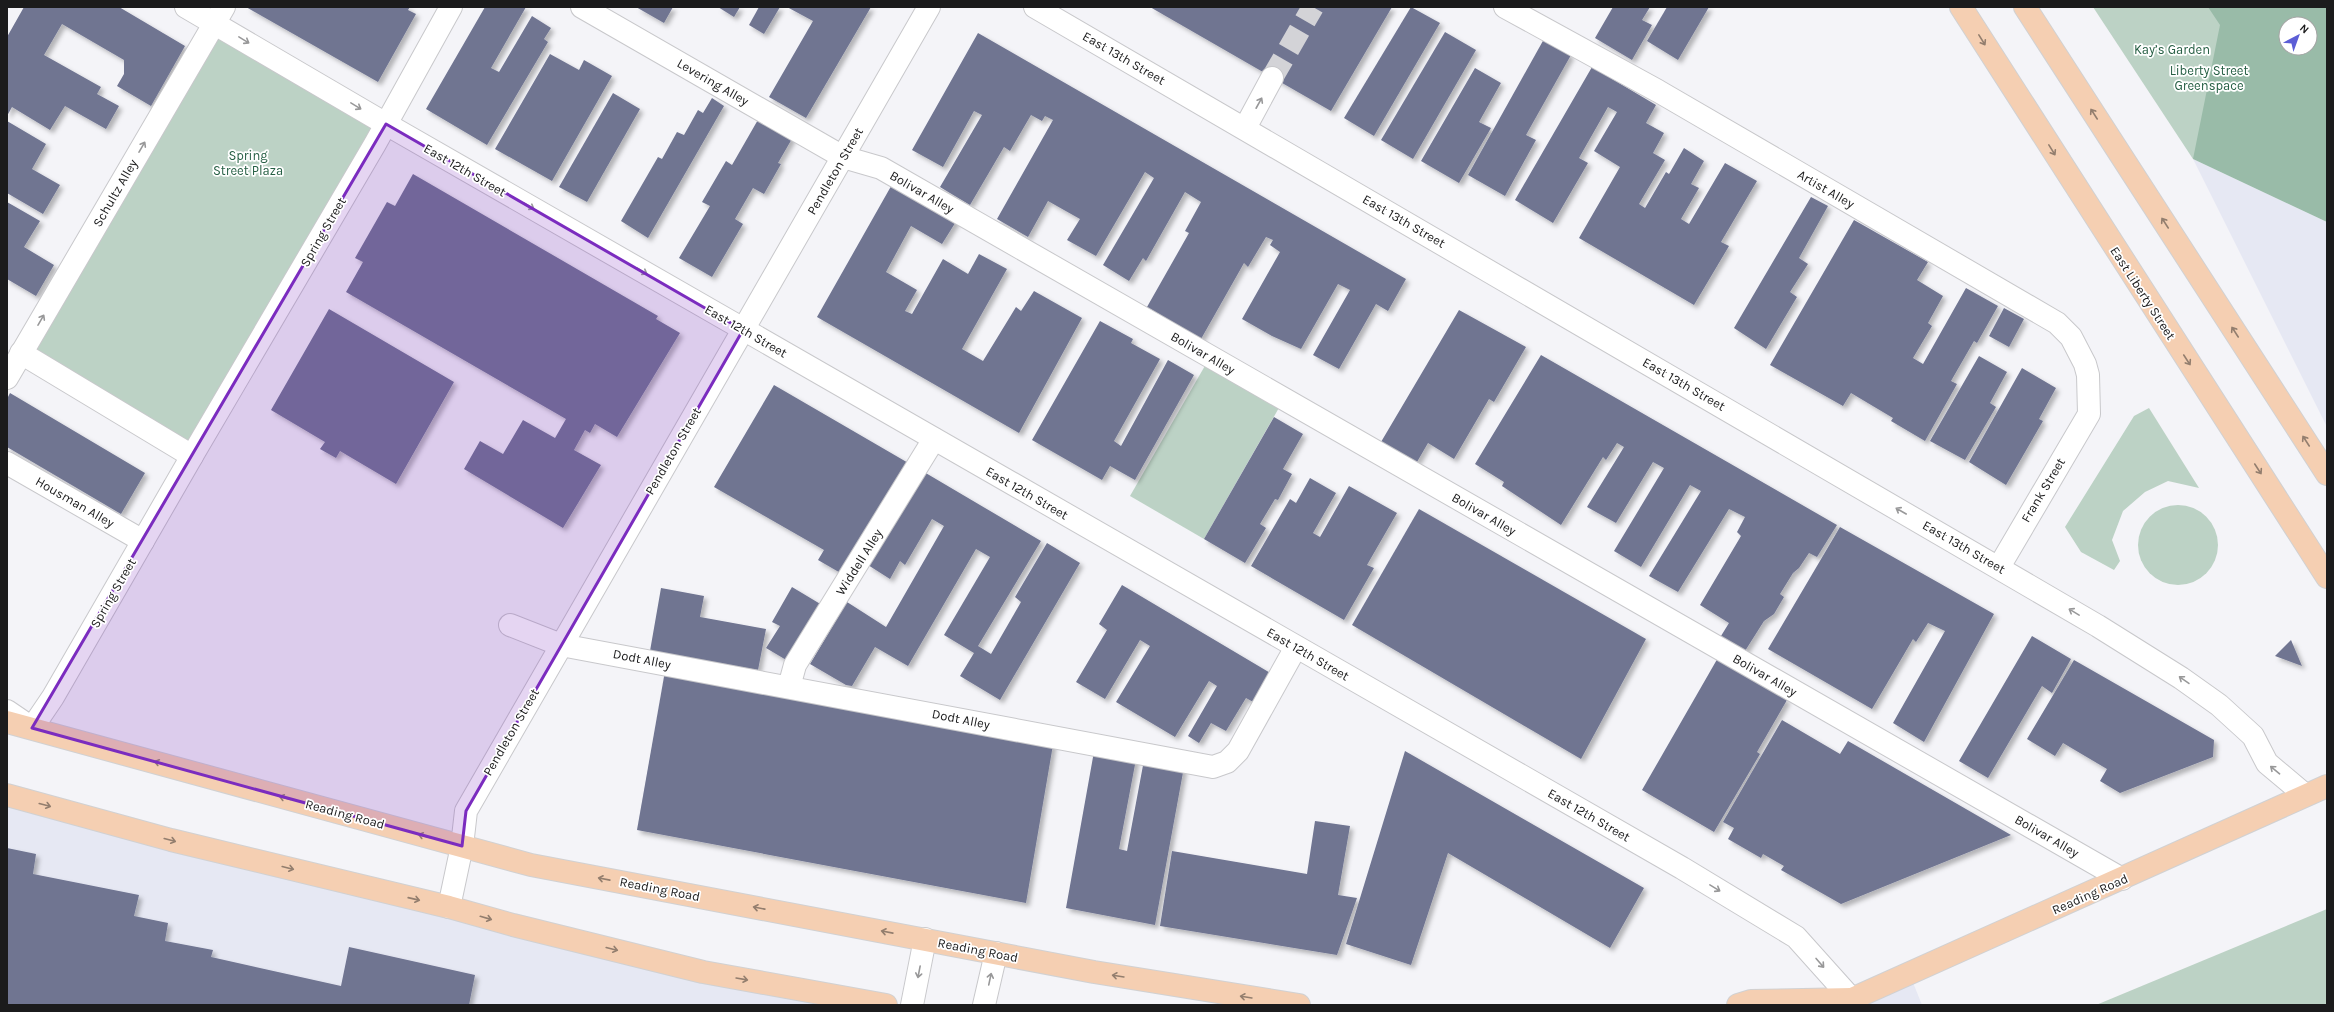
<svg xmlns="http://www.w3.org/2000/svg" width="2334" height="1012" font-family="Karla,sans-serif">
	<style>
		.built { fill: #e6e8f3 }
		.green { fill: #bcd2c5 }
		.forest { fill: #99bba8; fill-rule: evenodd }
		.building { fill: #6f7491; filter: url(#shadow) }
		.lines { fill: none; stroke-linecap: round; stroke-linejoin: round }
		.minor-tunnel { stroke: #d3d3d7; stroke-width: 22; stroke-dasharray: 22 11; stroke-linecap: butt }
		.minor-casing { stroke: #c8c8cb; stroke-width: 24 }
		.major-casing { stroke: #d1d1d2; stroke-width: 24 }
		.minor { stroke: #fff; stroke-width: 22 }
		.major { stroke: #f5cfb2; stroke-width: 22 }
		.oneway { stroke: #989899 }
		.oneway2 { stroke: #937e6e }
		.marked { fill: #7b2cbf; fill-opacity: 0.2; stroke: #7b2cbf; stroke-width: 3; stroke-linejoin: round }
		.labels { text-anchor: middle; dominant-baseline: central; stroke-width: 3.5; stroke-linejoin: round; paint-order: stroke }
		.park-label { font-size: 13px; fill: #265f44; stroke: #fff }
		.street-label { font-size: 13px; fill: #1b1b1c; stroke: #fff }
	</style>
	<defs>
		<filter id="shadow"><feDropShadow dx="3.5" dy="3.5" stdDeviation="2" flood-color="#0004"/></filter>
	</defs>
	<rect width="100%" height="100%" fill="#f4f4f8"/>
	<g class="built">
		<polygon points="2193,159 2327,222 2327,427"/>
		<polygon points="7,795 886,1005 7,1005"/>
		<polygon points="1910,975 1922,1005 1845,1005"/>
	</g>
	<g class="green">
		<polygon points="2093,7 2230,7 2214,145 2193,159"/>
		<polygon points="212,25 386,124 192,456 21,353"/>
		<polygon points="1206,364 1280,406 1204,539 1130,496"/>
		<polygon points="2149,408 2199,488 2168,481 2145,492 2123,511 2112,540 2120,561 2114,570 2081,552 2065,527 2134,416"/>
		<circle cx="2178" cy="545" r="40"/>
		<polygon points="2327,909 2327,1005 2096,1005"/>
	</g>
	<path class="forest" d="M2208 7H2327V222L2193 159 2220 25ZM2286 24H2310V48H2286Z"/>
	<g class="building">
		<polygon points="24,7 119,7 185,46 151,106 117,86 124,74 124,60 62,24 44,55 101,87 97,94 119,106 106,129 65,106 50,130 12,107 7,116 7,37"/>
		<polygon points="246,7 410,7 408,10 416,14 378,82"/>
		<polygon points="485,7 526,7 491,68 499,72 532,16 551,28 544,39 548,42 487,145 426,109"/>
		<polygon points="636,7 673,7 664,23"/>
		<polygon points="718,7 740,7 734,17"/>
		<polygon points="759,7 780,7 764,34 749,25"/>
		<polygon points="787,7 871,7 806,118 769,97 813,21"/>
		<polygon points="1150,7 1392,7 1331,111"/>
		<polygon points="1411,7 1440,23 1374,136 1344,118"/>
		<polygon points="1613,7 1650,7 1642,20 1652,25 1632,60 1595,38"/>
		<polygon points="1667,7 1709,7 1678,60 1647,41"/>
		<polygon points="1445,32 1476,50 1413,159 1381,140"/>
		<polygon points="978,33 1406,279 1388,311 1376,304 1339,369 1313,355 1350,290 1338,284 1301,349 1272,336 1242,319 1280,252 1270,245 1273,240 1266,237 1248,267 1244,263 1201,339 1147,307 1189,233 1185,231 1201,202 1185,192 1146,261 1143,258 1129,281 1103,265 1154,178 1145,172 1096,256 1067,240 1080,219 1048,201 1028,237 997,219 1053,120 1045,116 1042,121 1031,115 1010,151 1004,147 970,205 940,187 982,115 974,111 943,167 912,150"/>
		<polygon points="1544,39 1571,55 1526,135 1536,140 1505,196 1468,175"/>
		<polygon points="550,54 579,70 584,60 612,76 552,181 495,149"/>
		<polygon points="1592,67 1656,105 1646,123 1664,133 1653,153 1665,160 1639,204 1645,208 1666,172 1669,174 1684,148 1704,161 1691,184 1699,188 1681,219 1689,224 1725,163 1757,181 1721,242 1729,246 1694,305 1579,238 1620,167 1594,151 1617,112 1608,107 1579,158 1588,163 1553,223 1515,200"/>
		<polygon points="1475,68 1501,83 1479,122 1491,128 1459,183 1421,161"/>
		<polygon points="613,93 640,109 587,202 559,187"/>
		<polygon points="712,98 724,106 648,238 621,221 658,157 662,159 677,132 684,135 698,110 703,113"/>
		<polygon points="759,118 793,137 778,163 781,164 764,194 753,188 735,219 743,224 712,277 679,258 710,206 702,202 726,161 732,165"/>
		<polygon points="7,121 46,144 32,169 60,185 43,214 7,193"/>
		<polygon points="413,174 658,316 656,319 680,333 617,437 595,424 590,433 585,430 574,450 601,465 563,528 464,469 480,441 503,454 523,420 555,438 566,419 346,292 363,262 355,258 387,202 395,206"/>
		<polygon points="894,181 957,220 942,244 911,226 886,272 917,290 905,311 912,314 943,259 968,274 979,254 1007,269 962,349 983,361 1016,307 1021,311 1034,291 1082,318 1019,433 817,317"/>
		<polygon points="1811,197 1828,206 1799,258 1808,264 1790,292 1797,297 1766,349 1734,328"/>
		<polygon points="7,202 40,221 24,247 54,265 36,296 7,279"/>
		<polygon points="1854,220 1928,262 1917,280 1943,296 1928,323 1932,326 1913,358 1923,364 1966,288 1998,306 1977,343 1974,341 1951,381 1957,384 1925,441 1891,421 1893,418 1851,393 1843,406 1770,365"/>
		<polygon points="2004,308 2024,319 2009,347 1989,336"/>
		<polygon points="329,309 454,382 396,484 340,451 336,458 320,449 325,442 271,410"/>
		<polygon points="1459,310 1526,347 1494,402 1489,399 1454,459 1428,443 1417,462 1381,442"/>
		<polygon points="1100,321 1133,339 1131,343 1160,359 1114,441 1121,446 1168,360 1194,375 1135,480 1110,466 1102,480 1032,440"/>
		<polygon points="1541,355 1837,525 1817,557 1809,553 1799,568 1793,573 1780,594 1784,597 1774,614 1764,621 1745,651 1721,636 1729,623 1700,605 1741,536 1737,532 1745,517 1729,509 1678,592 1649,576 1701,491 1690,485 1641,567 1614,551 1664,468 1653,462 1616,523 1587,507 1624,447 1617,443 1606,460 1603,457 1561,525 1502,486 1504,482 1475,464"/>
		<polygon points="1979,356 2007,372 1990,403 1996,407 1965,460 1930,441"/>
		<polygon points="2022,368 2056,388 2039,419 2043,421 2006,485 1969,462"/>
		<polygon points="774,385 910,464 844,575 818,560 824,550 714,487"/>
		<polygon points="10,393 145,473 121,514 7,447 7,399"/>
		<polygon points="1274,417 1303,434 1283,469 1292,474 1278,500 1275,499 1260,524 1266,528 1245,563 1204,539"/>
		<polygon points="924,472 1041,541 978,646 991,654 1021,602 1015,597 1047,543 1080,563 1000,700 960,676 974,653 944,635 990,557 976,549 908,666 875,647 852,686 846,685 810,664 847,602 886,627 944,526 932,519 905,565 900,561 890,579 868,565"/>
		<polygon points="1310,478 1336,493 1313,533 1320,537 1349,486 1397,513 1367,565 1374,568 1344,620 1251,566 1290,499 1296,503"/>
		<polygon points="1419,509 1646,639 1581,759 1352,625"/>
		<polygon points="1840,527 1994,614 1924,742 1893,723 1945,631 1928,623 1916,642 1913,639 1872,709 1768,649"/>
		<polygon points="1122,585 1272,674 1255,703 1246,698 1226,731 1211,723 1199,743 1188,736 1217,686 1209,681 1175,737 1116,702 1150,646 1140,640 1105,699 1076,682 1107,630 1099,624"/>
		<polygon points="792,587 822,605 788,661 766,648 780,626 772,622"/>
		<polygon points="661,588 704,596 700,617 766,629 758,670 650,651"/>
		<polygon points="2032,636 2071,659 2052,693 2042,686 1988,778 1959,761"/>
		<polygon points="2291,640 2302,666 2275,656"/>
		<polygon points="1719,656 1787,700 1757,752 1760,754 1714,832 1642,790"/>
		<polygon points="2074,660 2214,740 2213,757 2120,793 2100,781 2107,769 2063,743 2055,756 2027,739"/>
		<polygon points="665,671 1054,739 1026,903 637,830"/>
		<polygon points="1782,720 1840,754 1848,741 2011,835 1841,904 1781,870 1784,866 1763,854 1761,858 1728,839 1734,828 1723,822"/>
		<polygon points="1095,746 1137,754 1119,849 1127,851 1144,760 1184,767 1155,925 1066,908"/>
		<polygon points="1405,751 1644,888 1610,948 1448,853 1411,965 1346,944"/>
		<polygon points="1315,821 1350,826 1338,895 1357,898 1337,955 1160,926 1172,851 1307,874"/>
		<polygon points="7,848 36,854 33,874 139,895 134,916 168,923 165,941 213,950 211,957 341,986 349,947 475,975 469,1005 7,1005"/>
	</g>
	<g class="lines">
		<polyline class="minor-tunnel" points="1272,78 1313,7"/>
		<g class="minor-casing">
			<g id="minor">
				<polyline points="186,7 386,124 1682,868 1796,937 1857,1005"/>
				<polyline points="582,7 843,157 881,168 2122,879"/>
				<polyline points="1035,7 2098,626 2181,678 2219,705 2253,736 2267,763 2305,795"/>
				<polyline points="1505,7 1658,91 2057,323 2071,337 2085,364 2088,375 2089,414 1999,567"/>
				<polyline points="1245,128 1272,78"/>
				<polyline points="7,378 224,7"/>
				<polyline points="192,456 375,144 451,7"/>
				<polyline points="7,463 143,541"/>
				<polyline points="510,625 561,645 1213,767 1227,762 1238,751 1296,647"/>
				<polyline points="789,687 795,665 934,439"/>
				<polyline points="7,711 32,728 53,697 192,456 21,353"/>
				<polyline points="449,907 462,846 466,811 929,7"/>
				<polyline points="912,1005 925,939"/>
				<polyline points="984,1005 996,953"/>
			</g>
		</g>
		<g class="major-casing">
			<g id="major">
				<polyline points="1961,7 2327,577"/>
				<polyline points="2025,7 2327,474"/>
				<polyline points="7,722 531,865 1094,972 1299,1005"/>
				<polyline points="7,795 171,840 449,907 513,925 703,972 886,1005"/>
				<polyline points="1738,1005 1751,1001 1852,999"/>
				<polyline points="1845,1005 1852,999 2327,786"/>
			</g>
		</g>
		<use href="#minor" class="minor"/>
		<use href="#major" class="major"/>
	</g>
	<defs><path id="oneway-shaft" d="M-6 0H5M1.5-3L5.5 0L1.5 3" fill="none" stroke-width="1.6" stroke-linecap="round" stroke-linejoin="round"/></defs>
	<g class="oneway">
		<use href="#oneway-shaft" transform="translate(244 40) rotate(31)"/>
		<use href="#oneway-shaft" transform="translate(1259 103) rotate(-61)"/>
		<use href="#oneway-shaft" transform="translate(356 106) rotate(31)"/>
		<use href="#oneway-shaft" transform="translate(142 147) rotate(-60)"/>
		<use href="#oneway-shaft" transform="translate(529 206) rotate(30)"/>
		<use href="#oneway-shaft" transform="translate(642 271) rotate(30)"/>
		<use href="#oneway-shaft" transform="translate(41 320) rotate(-60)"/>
		<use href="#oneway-shaft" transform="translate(1901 511) rotate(-150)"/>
		<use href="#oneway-shaft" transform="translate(2074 612) rotate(-149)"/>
		<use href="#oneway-shaft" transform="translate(2184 680) rotate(-145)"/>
		<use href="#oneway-shaft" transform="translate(2275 770) rotate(-140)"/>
		<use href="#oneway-shaft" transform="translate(1715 888) rotate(31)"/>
		<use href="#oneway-shaft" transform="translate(1820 963) rotate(49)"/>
		<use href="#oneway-shaft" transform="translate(919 972) rotate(101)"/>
		<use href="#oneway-shaft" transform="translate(990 979) rotate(-78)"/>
	</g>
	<g class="oneway2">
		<use href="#oneway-shaft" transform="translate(1982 40) rotate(58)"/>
		<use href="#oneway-shaft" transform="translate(2094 114) rotate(-123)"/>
		<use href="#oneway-shaft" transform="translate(2052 150) rotate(58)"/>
		<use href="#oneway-shaft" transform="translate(2165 223) rotate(-123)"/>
		<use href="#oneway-shaft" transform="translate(2235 332) rotate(-123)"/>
		<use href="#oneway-shaft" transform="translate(2187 360) rotate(57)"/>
		<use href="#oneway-shaft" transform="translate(2306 441) rotate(-123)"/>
		<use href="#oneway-shaft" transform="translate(2258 469) rotate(57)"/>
		<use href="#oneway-shaft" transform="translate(160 763) rotate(-165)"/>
		<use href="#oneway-shaft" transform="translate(285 798) rotate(-165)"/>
		<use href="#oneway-shaft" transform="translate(45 805) rotate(15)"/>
		<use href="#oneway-shaft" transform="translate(424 836) rotate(-165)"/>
		<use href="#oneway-shaft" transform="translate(170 840) rotate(15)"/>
		<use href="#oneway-shaft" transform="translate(288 868) rotate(14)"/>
		<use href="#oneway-shaft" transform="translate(604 879) rotate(-169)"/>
		<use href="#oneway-shaft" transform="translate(414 899) rotate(13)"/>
		<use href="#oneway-shaft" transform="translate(759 908) rotate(-169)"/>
		<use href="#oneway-shaft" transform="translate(486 918) rotate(16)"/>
		<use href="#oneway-shaft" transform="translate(887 932) rotate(-169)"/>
		<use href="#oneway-shaft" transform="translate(612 949) rotate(14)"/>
		<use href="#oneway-shaft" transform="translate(1118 976) rotate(-171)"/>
		<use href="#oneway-shaft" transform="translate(742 979) rotate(10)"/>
		<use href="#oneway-shaft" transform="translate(1246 997) rotate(-171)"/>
	</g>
	<path class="marked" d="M386 124 743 330 466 811 462 846 32 728Z"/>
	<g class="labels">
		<g class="park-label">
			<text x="2172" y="49">Kay’s Garden</text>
			<text x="2209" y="70">Liberty Street<tspan x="2209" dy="15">Greenspace</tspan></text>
			<text x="248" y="155">Spring<tspan x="248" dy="15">Street Plaza</tspan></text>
		</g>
		<g class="street-label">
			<text transform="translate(1124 58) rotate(30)">East 13th Street</text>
			<text transform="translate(713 82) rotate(30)">Levering Alley</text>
			<text transform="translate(465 170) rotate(30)">East 12th Street</text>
			<text transform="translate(835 171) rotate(-60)">Pendleton Street</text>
			<text transform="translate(1826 189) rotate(30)">Artist Alley</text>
			<text transform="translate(922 192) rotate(30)">Bolivar Alley</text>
			<text transform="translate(115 193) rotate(-60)">Schultz Alley</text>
			<text transform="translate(1404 221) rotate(30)">East 13th Street</text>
			<text transform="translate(323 232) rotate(-60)">Spring Street</text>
			<text transform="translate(2143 293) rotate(57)">East Liberty Street</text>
			<text transform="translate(746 331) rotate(30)">East 12th Street</text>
			<text transform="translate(1203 353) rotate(30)">Bolivar Alley</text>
			<text transform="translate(1684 384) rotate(30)">East 13th Street</text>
			<text transform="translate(673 451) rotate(-60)">Pendleton Street</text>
			<text transform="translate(2043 490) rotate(-59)">Frank Street</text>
			<text transform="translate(1027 493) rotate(30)">East 12th Street</text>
			<text transform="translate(75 502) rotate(30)">Housman Alley</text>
			<text transform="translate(1484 514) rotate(30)">Bolivar Alley</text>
			<text transform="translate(1964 547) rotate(30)">East 13th Street</text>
			<text transform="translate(859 562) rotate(-58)">Widdell Alley</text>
			<text transform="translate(113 593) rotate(-60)">Spring Street</text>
			<text transform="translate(1308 654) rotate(30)">East 12th Street</text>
			<text transform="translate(642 659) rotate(11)">Dodt Alley</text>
			<text transform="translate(1765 675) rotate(30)">Bolivar Alley</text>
			<text transform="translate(961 719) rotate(11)">Dodt Alley</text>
			<text transform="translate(511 732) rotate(-60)">Pendleton Street</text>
			<text transform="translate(345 814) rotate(15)">Reading Road</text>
			<text transform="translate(1589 815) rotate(30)">East 12th Street</text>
			<text transform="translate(2047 836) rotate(30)">Bolivar Alley</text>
			<text transform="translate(660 889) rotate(11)">Reading Road</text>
			<text transform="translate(2090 894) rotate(-24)">Reading Road</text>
			<text transform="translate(978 950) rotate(11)">Reading Road</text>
		</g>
	</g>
	<rect width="2334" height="1012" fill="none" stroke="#1b1b1c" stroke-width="16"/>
	<g transform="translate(2298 36) rotate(41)"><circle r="19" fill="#ffffff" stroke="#a4a4a4"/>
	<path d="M0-3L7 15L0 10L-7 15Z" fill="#5c5ed6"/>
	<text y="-6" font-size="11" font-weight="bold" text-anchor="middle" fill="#1b1b1c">N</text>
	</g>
</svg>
